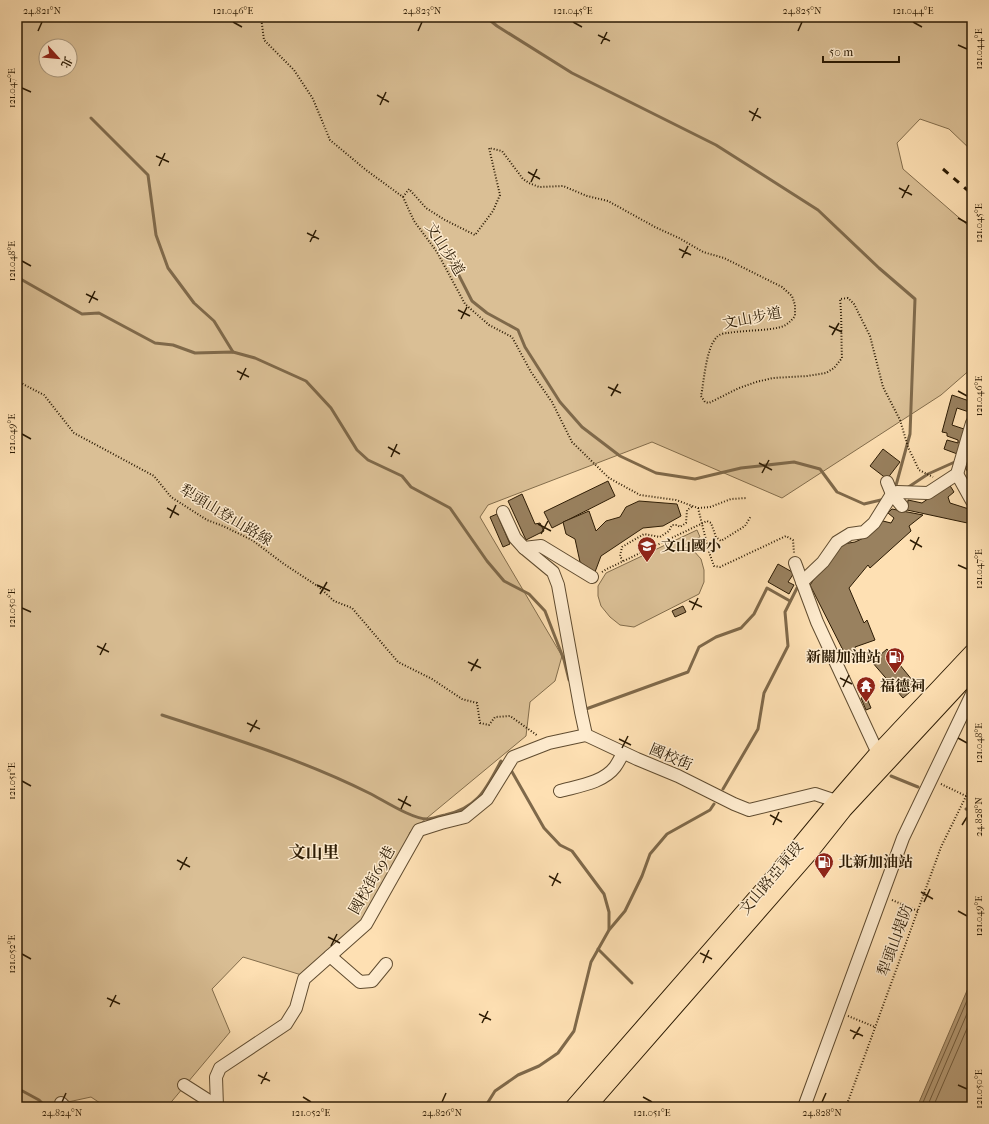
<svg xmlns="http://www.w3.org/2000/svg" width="989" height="1124" font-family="'IM FELL French Canon','Noto Serif TC',serif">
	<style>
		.green { fill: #dabf95; stroke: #836d4c; fill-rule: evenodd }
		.water { fill: #b79d78; stroke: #7f694a }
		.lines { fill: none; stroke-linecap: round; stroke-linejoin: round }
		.shore { stroke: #725c3e; stroke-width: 1 }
		.stream { stroke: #7f694a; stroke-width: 3 }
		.building { fill: #99815f; stroke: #2c1b04 }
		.minor-casing { stroke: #604c30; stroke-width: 14 }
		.major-casing { stroke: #2c1b04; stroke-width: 17 }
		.path { stroke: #2c1b04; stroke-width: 2; stroke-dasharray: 1 2; stroke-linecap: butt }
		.minor { stroke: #feebce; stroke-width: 12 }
		.major { stroke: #fee0b3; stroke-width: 15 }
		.rail { stroke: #2c1b04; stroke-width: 3; stroke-dasharray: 7 7; stroke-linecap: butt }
		.ticks { fill: none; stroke: #2c1b04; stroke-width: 1.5 }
		.labels { text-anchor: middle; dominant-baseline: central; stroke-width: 3; stroke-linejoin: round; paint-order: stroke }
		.street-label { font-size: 15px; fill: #2c1b04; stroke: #feebce }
		.poi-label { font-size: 15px; font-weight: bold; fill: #2c1b04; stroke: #feebce; text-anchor: start }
		.quarter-label { font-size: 17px; font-weight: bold; fill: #2c1b04; stroke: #feebce }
		.neatline { fill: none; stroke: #2c1b04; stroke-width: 1.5 }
		.ticks-label { font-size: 10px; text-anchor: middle; fill: #2c1b04 }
	</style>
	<rect width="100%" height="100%" fill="#fee0b3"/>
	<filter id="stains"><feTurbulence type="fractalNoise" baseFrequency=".005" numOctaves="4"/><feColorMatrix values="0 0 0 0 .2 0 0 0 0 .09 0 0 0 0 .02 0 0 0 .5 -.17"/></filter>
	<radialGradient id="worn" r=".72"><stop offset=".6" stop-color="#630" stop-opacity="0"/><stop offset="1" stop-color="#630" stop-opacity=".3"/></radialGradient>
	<g class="green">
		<path d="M17 17H972V151L949 129 920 119 897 143 903 169 972 229V368L941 395 782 498 652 442 488 505 480 517 562 656 555 681 530 702 526 736 410 832 381 909 308 977 243 957 212 989 230 1032 167 1107H106L91 1097 68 1102 65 1107H17ZM46 46H70V70H46Z"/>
		<polygon points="697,530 700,537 682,546 693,550 701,559 704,570 704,582 699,594 634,627 620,625 610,617 601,606 598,596 598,586 606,573"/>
	</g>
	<polygon class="water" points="972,979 972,1105 971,1107 917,1107"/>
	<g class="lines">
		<g class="shore">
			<polyline points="921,1107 972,989"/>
			<polyline points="927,1107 972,1002"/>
			<polyline points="933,1107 972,1017"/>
		</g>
		<g class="stream">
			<polyline points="486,17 497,26 572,73 716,145 818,210 879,268 915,299 910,434 895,489"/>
			<polyline points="91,118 148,175 156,235 168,268 194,303 214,321 233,352"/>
			<polyline points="448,254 472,301 487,313 518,330 525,347 560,402 582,427 620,456 656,473 695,479 741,468 794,462 820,469 837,492 864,504 885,499"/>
			<polyline points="17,277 82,314 99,313 155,343 173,345 195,353 233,352 255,358 306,381 331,408 357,450 368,460 402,476 411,487 450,508 487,561 504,581 529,594 545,611 564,660 569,680"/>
			<polyline points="965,457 972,452"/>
			<polyline points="907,488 928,474 957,461"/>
			<polyline points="586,709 688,672 699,647 716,637 741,628 754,614 767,588 790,601"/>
			<path d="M162 715C232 738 303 760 369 793 383 800 412 819 427 819 432 819 439 816 445 815 478 808 486 789 501 761"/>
			<polyline points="511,770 544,828 560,845 572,851 604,894 609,912 609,929"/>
			<polyline points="891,776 918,787"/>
			<polyline points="723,789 758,729 764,693 788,646 785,612 797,588"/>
			<polyline points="966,809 972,811"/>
			<polyline points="598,949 632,983"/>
			<polyline points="17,1088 39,1100 46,1107"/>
			<polyline points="485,1107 495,1091 518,1075 539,1066 558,1053 574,1031 591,962 609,930 625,911 642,876 650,854 667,834 710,810 714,804"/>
		</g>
	</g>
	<g class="building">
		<polygon points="952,395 972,402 972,413 957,408 952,425 967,430 960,455 944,449 947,440 958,443 958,440 947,436 947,433 942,432"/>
		<polygon points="883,449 900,462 887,479 870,466"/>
		<polygon points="972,462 972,477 965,468"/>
		<polygon points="608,481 615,496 552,528 544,512"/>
		<polygon points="949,484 954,492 948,497 950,503 972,510 972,524 907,510 908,500 922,503"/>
		<polygon points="522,494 535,524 540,523 544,531 526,540 508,501"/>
		<polygon points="639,501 677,504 681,516 663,526 643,528 601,556 595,572 580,562 575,539 566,534 563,522 589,511 596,531 606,521 620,517 626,507"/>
		<polygon points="892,509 923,515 909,526 911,531 870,568 868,565 849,588 864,623 867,620 875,640 855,647 858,655 848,660 810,585 831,554 843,544 855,542 868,536 883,521 891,523 894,518 888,513"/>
		<polygon points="497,514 510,544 503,547 490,517"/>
		<polygon points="778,564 794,573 788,582 794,585 789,594 768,582"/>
		<polygon points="683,606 686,612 675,617 672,611"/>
		<polygon points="887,649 917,686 903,698 872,662"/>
		<polygon points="866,696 871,708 866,710 861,698"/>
	</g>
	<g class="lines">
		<g class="minor-casing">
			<g id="minor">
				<polyline points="957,474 972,501"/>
				<polyline points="887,482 892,494 897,492 928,493 957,474 972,423"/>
				<polyline points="503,512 515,538 524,548 541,546 592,577"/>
				<polyline points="524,548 553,572 558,585 581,712 586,735 637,759 678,776 734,804 749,810 815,794 836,801 841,807"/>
				<polyline points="795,563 817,622 875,747 886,757"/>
				<polyline points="802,582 823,562 837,542 850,534 864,532 874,523 892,494 902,506"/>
				<path d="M560 791C578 786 603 783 615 767 618 763 621 757 623 753"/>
				<polyline points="330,956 360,982 372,981 386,964"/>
				<polyline points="184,1085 217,1106"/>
				<polyline points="61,1103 65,1107"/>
				<polyline points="217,1107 216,1077 220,1068 286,1024 296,1008 304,979 366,924 419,830 441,823 465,817 487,799 513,757 549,743 586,735"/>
				<polyline points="804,1107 903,838 972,694"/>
			</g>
		</g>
		<g class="major-casing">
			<g id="major">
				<polyline points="573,1107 765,887 836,801 879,751 972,652"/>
				<polyline points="588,1107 809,854 844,810 972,672"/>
			</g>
		</g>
		<g class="path">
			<polyline points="261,17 264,40 294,70 313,99 330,140 366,170 403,197 414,221 437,252 465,304 489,325 512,337 531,372 552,402 572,442 609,478 640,495 676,500 698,508 709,552 714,566 720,567 786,536 793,540 794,553"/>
			<path d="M403 197 409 189 426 208 445 220 475 235 493 211 500 195 489 148 502 151 523 179 529 183 539 187 563 186 587 196 608 201 655 227 679 238 703 252 724 258 782 287 792 296 795 305V316C791 321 787 325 781 327 766 331 745 330 728 333 725 333 719 334 717 337 706 347 704 382 701 396L705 402 709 403 739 388 756 382 773 378 807 376 826 373 834 368 842 358C841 338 842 319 840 299L848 298 854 304 870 336 883 387 900 420 908 447 919 470 933 477"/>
			<polyline points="17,381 44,395 74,433 154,476 171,497 207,520 223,526 252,540 284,564 319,587 334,601 352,608 398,662 432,679 462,699 477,703 480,723 489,725 495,717 510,716 538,736"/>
			<polyline points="698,508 710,507 731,499 747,498"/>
			<polyline points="623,561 620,556 622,547 644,534 660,537 669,531 672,525 677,525 680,527 686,523 687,510 693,506"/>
			<polyline points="602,572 607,569 707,521 711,523 716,537 721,541 745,526 751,516"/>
			<polyline points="941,784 966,796"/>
			<polyline points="892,900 918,911"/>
			<polyline points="848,1016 875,1027"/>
			<polyline points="846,1107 941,847 972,784"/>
		</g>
		<use href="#minor" class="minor"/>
		<use href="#major" class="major"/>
		<polyline class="rail" points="943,169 972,194"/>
	</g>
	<path class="ticks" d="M233 22 242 27M573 22 582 27M913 22 922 27M38 31 42 22M418 31 422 22M798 31 802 22M598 35 610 41M601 44 607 32M958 45 967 49M22 88 31 92M377 95 389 102M380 105 386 92M749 111 761 118M752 121 758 108M156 156 169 162M159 166 165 153M528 172 540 179M531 182 537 169M899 188 912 195M902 198 909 185M958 218 967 223M307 233 319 239M310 242 316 230M679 249 691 255M682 258 688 246M22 261 31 266M86 294 98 300M89 303 95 291M458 310 470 316M461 319 467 307M829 326 842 332M832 335 839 323M237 371 249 377M240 380 246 368M608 387 621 393M958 391 967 396M611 396 618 384M22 434 31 439M388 447 400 454M391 457 397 444M759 463 772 470M762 473 769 460M167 508 179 515M170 518 176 505M538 524 551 531M541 534 548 521M910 540 922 547M913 550 919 537M958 565 967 569M317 585 330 591M320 594 327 582M689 601 702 607M22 608 31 612M692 610 698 598M97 646 109 652M100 655 106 643M468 662 481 668M471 671 478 659M840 678 852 684M843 687 849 675M247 723 260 729M250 732 257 720M958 738 967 743M619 739 631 745M622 748 628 736M22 781 31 786M398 799 411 806M401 809 407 796M770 815 782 822M773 825 779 812M962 825 967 817M177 860 190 867M180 870 187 857M549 876 561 883M552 886 558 873M921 892 933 899M924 902 930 889M958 911 967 916M328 937 340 943M331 946 337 934M700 953 712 959M22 954 31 959M703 963 709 950M107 998 120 1004M110 1007 116 995M479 1014 491 1020M482 1023 488 1011M850 1030 863 1036M853 1039 860 1027M258 1075 270 1081M261 1084 267 1072M958 1085 967 1089M303 1097 311 1102M643 1097 652 1102M62 1102 66 1093M442 1102 446 1093M822 1102 826 1093"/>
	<defs>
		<g id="school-pin" transform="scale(1)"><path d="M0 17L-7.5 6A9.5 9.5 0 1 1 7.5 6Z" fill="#8f2418" stroke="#feebce"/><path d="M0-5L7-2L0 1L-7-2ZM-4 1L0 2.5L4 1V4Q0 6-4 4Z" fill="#fff"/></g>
		<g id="fuel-pin" transform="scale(1)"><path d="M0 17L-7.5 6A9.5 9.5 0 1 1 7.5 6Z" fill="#8f2418" stroke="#feebce"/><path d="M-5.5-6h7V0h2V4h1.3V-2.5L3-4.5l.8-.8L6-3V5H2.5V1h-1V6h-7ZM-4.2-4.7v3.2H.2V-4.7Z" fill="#fff"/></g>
		<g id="temple-pin" transform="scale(1)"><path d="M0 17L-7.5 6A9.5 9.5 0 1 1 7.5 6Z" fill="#8f2418" stroke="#feebce"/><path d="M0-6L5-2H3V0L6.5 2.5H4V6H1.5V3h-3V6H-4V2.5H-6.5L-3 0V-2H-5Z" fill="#fff"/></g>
	</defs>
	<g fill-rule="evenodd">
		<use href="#school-pin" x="647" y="546"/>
		<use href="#fuel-pin" x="895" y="657"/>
		<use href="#temple-pin" x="866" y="686"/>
		<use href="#fuel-pin" x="824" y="862"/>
	</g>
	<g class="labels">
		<g class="street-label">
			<text transform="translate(445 249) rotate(58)">文山步道</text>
			<text transform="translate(752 318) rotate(-11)">文山步道</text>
			<text transform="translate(226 515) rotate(31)">犁頭山登山路線</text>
			<text transform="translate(671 757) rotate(23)">國校街</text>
			<text transform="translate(771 878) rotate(-50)">文山路亞東段</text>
			<text transform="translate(372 880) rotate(-60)">國校街69巷</text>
			<text transform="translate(895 940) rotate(-70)">犁頭山堤防</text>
		</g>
		<g class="poi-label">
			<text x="661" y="546">文山國小</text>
			<text x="881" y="657" text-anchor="end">新關加油站</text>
			<text x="880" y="686">福德祠</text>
			<text x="838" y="862">北新加油站</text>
		</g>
		<g class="quarter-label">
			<text x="314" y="852">文山里</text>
		</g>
	</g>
	<rect width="989" height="1124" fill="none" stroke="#fee0b3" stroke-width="44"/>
	<g transform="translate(58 58) rotate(117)"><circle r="19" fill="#feebce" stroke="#aa987d"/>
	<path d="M0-3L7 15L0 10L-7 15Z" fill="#8f2418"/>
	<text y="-6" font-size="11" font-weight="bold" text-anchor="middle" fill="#2c1b04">北</text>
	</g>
	<path d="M823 56v6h76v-6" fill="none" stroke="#2c1b04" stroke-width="2"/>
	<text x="829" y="56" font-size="12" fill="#2c1b04" stroke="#feebce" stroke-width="3" paint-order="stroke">50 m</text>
	<rect x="22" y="22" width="945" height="1080" class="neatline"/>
	<g class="ticks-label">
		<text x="42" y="14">24.821°N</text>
		<text x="233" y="14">121.046°E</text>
		<text x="422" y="14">24.823°N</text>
		<text x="573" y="14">121.045°E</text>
		<text x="802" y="14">24.825°N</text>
		<text x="913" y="14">121.044°E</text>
		<text transform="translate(978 49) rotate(-90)" y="4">121.044°E</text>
		<text transform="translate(11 88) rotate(-90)" y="4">121.047°E</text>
		<text transform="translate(978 223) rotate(-90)" y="4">121.045°E</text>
		<text transform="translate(11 261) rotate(-90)" y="4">121.048°E</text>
		<text transform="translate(978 396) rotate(-90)" y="4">121.046°E</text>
		<text transform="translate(11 434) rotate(-90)" y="4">121.049°E</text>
		<text transform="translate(978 569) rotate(-90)" y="4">121.047°E</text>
		<text transform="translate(11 608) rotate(-90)" y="4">121.050°E</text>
		<text transform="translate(978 743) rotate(-90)" y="4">121.048°E</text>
		<text transform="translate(11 781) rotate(-90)" y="4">121.051°E</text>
		<text transform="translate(978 817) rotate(-90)" y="4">24.828°N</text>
		<text transform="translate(978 916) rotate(-90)" y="4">121.049°E</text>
		<text transform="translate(11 954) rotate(-90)" y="4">121.052°E</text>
		<text transform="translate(978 1089) rotate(-90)" y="4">121.050°E</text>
		<text x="62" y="1116">24.824°N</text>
		<text x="311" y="1116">121.052°E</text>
		<text x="442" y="1116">24.826°N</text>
		<text x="652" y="1116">121.051°E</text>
		<text x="822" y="1116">24.828°N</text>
	</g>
	<rect width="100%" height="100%" filter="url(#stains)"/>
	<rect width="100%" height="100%" fill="url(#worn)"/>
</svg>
